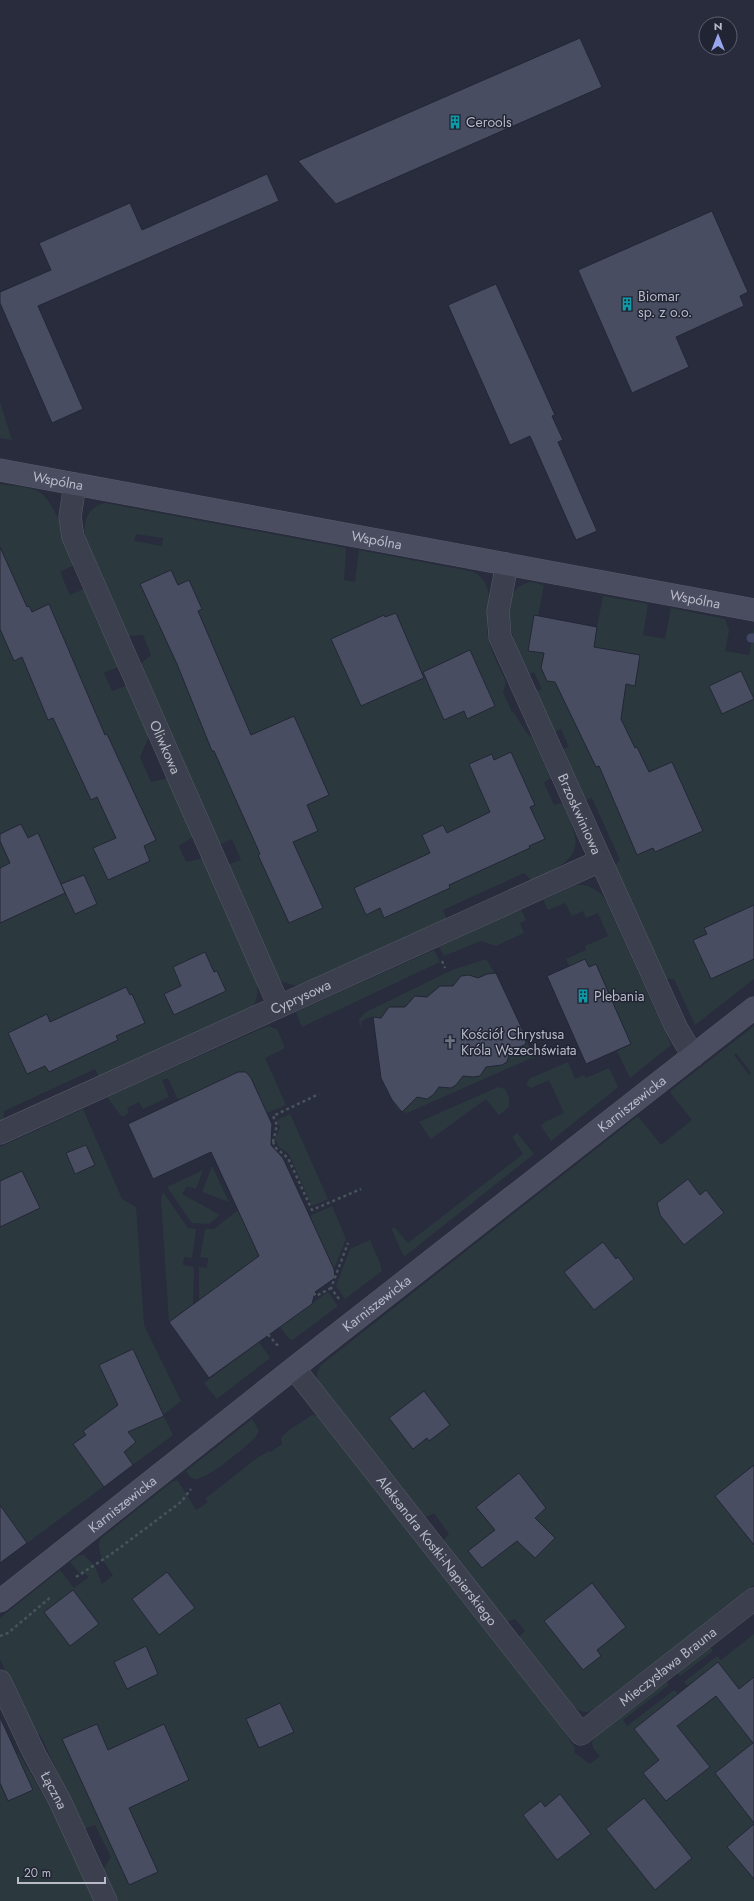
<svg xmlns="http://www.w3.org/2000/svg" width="754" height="1901" font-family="Jost,sans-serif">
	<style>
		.green { fill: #2b393f; fill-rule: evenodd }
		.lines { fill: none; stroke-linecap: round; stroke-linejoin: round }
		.stream { stroke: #404664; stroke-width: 9 }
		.building { fill: #494d61; stroke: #232635 }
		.street-casing { stroke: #575a68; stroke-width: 23 }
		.secondary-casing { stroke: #575a68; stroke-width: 23 }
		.path { stroke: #48545b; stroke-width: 2.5; stroke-dasharray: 3 3; stroke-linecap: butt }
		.street { stroke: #3c3f4d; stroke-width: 22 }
		.secondary { stroke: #4a4d60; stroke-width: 22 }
		.labels { text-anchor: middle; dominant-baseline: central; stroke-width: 3; stroke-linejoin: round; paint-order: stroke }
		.poi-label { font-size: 14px; fill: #b8bac8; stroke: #212433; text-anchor: start }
		.street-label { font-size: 14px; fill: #b8bac8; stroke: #212433 }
	</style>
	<rect width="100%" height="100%" fill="#282c3d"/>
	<g class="green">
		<polygon points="0,402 12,440 0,438"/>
		<path d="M0 484C12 486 26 486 37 491 54 497 69 547 76 564L60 572 70 595 86 588 120 666 104 673 112 691 128 685 150 734 140 757 151 782 169 778 194 836 179 846 186 862 204 858 255 975C258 986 259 996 253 1007L100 1078 95 1069 4 1111 3 1122 0 1123Z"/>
		<path d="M105 503 346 548 344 580 355 582 359 550 474 572C500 588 483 614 488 638 491 653 500 668 506 682L503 692 512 712 514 713 526 732 533 739 551 778 544 783 554 805 562 803C566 812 571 822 574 832 583 861 551 871 531 880L524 873 443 910 447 919 298 986 279 981 227 865 241 860 232 839 219 845 139 665 151 655 143 635 127 636 86 541C82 525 86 507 105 503ZM136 534 163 538 162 546 134 541Z"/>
		<path d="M531 582 544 585 531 651 597 627 603 596 648 604 643 635 665 639 671 608 725 619 729 631 725 651 749 655 754 626V979L695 1025 674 979H666L615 865 620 860 592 798 586 800 563 749 569 747 561 729 555 732C547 716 540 700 533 684 522 660 485 591 531 582ZM534 672 542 689 537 691 529 674Z"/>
		<path d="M576 885C588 884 597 889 605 899L671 1045 630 1078 617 1051 631 1044 596 964 589 967 585 959 569 966 566 959 586 950 585 946 608 936 598 913 586 918 583 911 572 916 565 903 548 910 543 900Z"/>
		<polygon points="521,909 526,920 520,923 524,933 496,946 481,941 444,956 439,947"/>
		<polygon points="434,950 440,962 302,1027 296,1012"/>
		<polygon points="486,959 495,974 474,980 469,975 463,976 456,983 458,987 438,987 433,991 434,997 415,996 410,1001 410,1008 390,1007 377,1022 373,1017 367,1018 362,1021 360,1028 359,1019 366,1012 452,970"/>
		<polygon points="268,1026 277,1029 285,1048 265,1058 286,1105 267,1113 251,1078 243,1072 178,1100 168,1078 162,1080 169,1097 143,1109 139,1102 127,1108 129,1113 122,1117 107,1097"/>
		<path d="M754 1026V1585L598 1707C589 1713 583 1714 574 1707L518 1638 525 1631 515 1619 506 1622 443 1541 449 1534 434 1513 425 1518 318 1383 317 1373 321 1365 638 1116 661 1145 692 1120 671 1094 670 1091ZM736 1053 751 1073 749 1075 734 1055Z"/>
		<path d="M526 1040 534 1057 407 1113 398 1110 391 1100 397 1107 405 1108 411 1103 412 1099 434 1086 450 1088 456 1085 459 1079 458 1075 477 1076 482 1065C492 1065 500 1069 507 1060L506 1054 522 1047Z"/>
		<polygon points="568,1062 575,1079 584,1075 586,1078 609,1068 618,1087 551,1141 541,1126 545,1122 564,1113 549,1080 531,1088 527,1085 527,1082 531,1078"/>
		<polygon points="498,1087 505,1089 509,1098 509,1107 499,1115 486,1099 431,1139 419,1122"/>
		<polygon points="83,1109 122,1199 136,1207 144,1325 181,1401 163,1415 173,1435 0,1563 0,1147"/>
		<polygon points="290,1114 328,1199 312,1206 289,1154 279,1147 275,1138 280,1128 277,1120"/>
		<polygon points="517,1133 534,1154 405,1256 403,1255 391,1228 395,1228 408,1243 523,1154 512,1137"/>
		<polygon points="212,1166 229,1202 202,1192"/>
		<polygon points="203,1170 196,1189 187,1186 182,1194 220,1215 209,1224 192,1223 167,1187"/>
		<polygon points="163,1192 188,1228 196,1229 192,1258 184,1257 183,1265 194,1267 193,1305 169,1322 161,1199"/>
		<polygon points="332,1206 346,1239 334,1269 310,1216"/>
		<polygon points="238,1210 270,1281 199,1301 199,1267 207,1268 208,1258 200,1257 205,1229 214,1229"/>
		<polygon points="370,1240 380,1263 382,1271 345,1299 336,1286 350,1249"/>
		<polygon points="328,1292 338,1306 294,1339 290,1340 280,1327"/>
		<polygon points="259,1342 270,1358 217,1399 204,1383"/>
		<path d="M312 1415 317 1416 550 1710 575 1748 574 1752 590 1764 600 1756 593 1748 592 1742 598 1733 667 1682 669 1685 623 1720 627 1726 674 1690 678 1693 688 1686 684 1682 717 1656 721 1660 754 1634V1901H117L103 1870 111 1857 95 1825 84 1829 40 1734 36 1736 0 1659V1618L60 1570 74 1588 89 1577 85 1573 82 1576 70 1562 79 1555H84L95 1566 102 1584 113 1575C105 1564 96 1553 100 1539L173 1481H178L196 1510 207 1503 206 1498 257 1458 269 1451 271 1452 282 1444 281 1438 289 1430Z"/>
		<path d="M252 1419 259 1431 255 1438C245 1447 207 1480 195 1479 191 1478 188 1475 186 1471Z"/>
		<polygon points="710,1647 713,1651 680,1676 677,1672"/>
		<polygon points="0,1743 17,1755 19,1754 59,1822 95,1901 0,1901"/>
	</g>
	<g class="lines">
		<polyline class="stream" points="751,638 754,638"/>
	</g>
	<g class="building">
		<polygon points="580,38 602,87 336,204 298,161"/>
		<polygon points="267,174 279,201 38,306 83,409 52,423 0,303 0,292 51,270 39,243 130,203 142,230"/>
		<polygon points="712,211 748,292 740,296 744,306 676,337 689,367 632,393 578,270"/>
		<polygon points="496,284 555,415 552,416 563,440 558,442 597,531 576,540 530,436 510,445 448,305"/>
		<polygon points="0,547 27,607 29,606 32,612 49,604 105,735 107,734 156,840 144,846 150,861 108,880 93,848 116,838 97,797 91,800 53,718 48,720 22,657 14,661 0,629"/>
		<polygon points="171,570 178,585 189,580 202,609 198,611 251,735 294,716 329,795 307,805 318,831 293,842 323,908 289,923 258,855 260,854 214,751 212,751 177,664 140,584"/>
		<polygon points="396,613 424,678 361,706 331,639 384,615 385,617"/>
		<polygon points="534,615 597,627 594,647 640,655 635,686 626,684 621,719 635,748 637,747 649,772 672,762 703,831 655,852 653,848 637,855 599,766 596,767 555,682 547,681 541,668 544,653 528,651"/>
		<polygon points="470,650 495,706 467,719 464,711 444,720 423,672"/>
		<polygon points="741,671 754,699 722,714 709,686"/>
		<polygon points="511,752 535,805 530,807 545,839 529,846 530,848 449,885 450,888 384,918 380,908 366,915 354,888 430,853 422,835 443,825 447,833 490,812 469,764 492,754 494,760"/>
		<polygon points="21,824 28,838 38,833 65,893 0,923 0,868 10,863 0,841 0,834"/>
		<polygon points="84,875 97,904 75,914 61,884"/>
		<polygon points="754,905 754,959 711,979 693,940 707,934 704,928"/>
		<polygon points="205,952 214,972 217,971 226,991 174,1015 164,994 181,986 173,967"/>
		<polygon points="585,959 589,967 596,964 631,1044 586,1064 547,976"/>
		<polygon points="496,973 525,1035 526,1044 510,1052 507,1062 502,1065 486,1067 480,1076 473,1077 463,1076 456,1085 451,1088 439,1087 433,1095 427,1099 417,1097 402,1112 392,1100 381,1078 373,1017 381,1018 389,1007 405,1007 415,996 427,997 440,986 453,986 461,976 469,975 478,978 487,974"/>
		<polygon points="126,987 130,995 132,994 145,1023 116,1036 118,1040 49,1072 45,1066 27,1074 8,1033 47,1014 50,1022"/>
		<polygon points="238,1072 246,1072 251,1078 272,1124 271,1145 283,1158 334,1269 335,1278 315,1292 312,1304 209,1378 169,1322 259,1256 211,1152 153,1179 128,1124"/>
		<polygon points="86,1145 95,1165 75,1174 66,1153"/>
		<polygon points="22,1171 40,1208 0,1227 0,1181"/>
		<polygon points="688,1179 700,1195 706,1190 724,1213 684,1245 660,1215 657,1203"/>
		<polygon points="603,1242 616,1259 618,1257 634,1279 594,1310 564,1272"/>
		<polygon points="133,1349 164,1416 128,1432 136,1442 124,1452 133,1465 104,1487 73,1444 86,1435 83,1431 118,1405 99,1365"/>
		<polygon points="424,1391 450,1425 429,1441 427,1438 413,1449 389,1418"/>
		<polygon points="754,1465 754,1545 715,1496"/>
		<polygon points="519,1473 546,1508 535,1518 555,1538 535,1558 517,1541 482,1568 468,1551 495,1530 476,1507"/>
		<polygon points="0,1505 27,1543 0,1563"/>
		<polygon points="167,1572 195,1608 159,1635 132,1599"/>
		<polygon points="592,1583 626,1627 597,1650 601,1656 583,1670 544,1621"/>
		<polygon points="73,1590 99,1624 70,1646 44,1612"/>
		<polygon points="146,1646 158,1674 127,1689 114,1662"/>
		<polygon points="718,1662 739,1689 754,1677 754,1823 715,1773 753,1743 716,1696 677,1726 710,1767 666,1801 643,1773 659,1760 634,1729"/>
		<polygon points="280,1703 294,1732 259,1748 246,1719"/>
		<polygon points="0,1717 33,1790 8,1801 0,1783"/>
		<polygon points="97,1724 108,1750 164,1724 189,1780 129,1808 158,1872 129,1885 62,1739"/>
		<polygon points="560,1794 591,1834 557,1860 523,1815 541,1801 545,1807"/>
		<polygon points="644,1798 692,1858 655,1890 606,1829"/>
		<polygon points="754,1824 754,1879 727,1847"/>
	</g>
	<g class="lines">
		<g class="street-casing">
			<g id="street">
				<path id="s1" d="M75 484 70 517 73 537 279 1006"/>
				<path id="s2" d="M507 564 498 611 500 637 676 1027 693 1056"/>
				<path id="s3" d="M0 1133 600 861"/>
				<path id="s4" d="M294 1368 581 1734 754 1599"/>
				<path id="s5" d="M0 1681 34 1753 60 1801 106 1901"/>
			</g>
		</g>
		<g class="secondary-casing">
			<g id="secondary">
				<path id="s6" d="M0 470 754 610"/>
				<path id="s7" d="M0 1601 294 1368 754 1008"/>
			</g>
		</g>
		<g class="path">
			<polyline points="442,961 445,968"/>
			<polyline points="273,1142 277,1125 273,1116 319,1094"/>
			<polyline points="267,1144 273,1142 276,1148 288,1158 312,1210 361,1189"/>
			<polyline points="310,1288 316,1296 331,1288"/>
			<polyline points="339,1299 331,1288 348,1243"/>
			<polyline points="264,1330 279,1347"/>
			<polyline points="76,1577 110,1555 181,1502 191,1489"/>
			<polyline points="0,1636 8,1633 52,1596"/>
		</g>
		<use href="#street" class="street"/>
		<use href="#secondary" class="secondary"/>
	</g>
	<defs>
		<g id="building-bare" transform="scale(1.08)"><path d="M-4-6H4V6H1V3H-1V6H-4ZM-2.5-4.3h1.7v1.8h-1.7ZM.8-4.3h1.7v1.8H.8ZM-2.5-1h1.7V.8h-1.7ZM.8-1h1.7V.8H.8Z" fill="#0f9aa8" stroke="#212433" stroke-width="2.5" paint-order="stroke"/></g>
		<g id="church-bare" transform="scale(1.08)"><path d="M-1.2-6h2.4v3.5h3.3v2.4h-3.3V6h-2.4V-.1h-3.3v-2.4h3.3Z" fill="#6b7280" stroke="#212433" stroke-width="2.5" paint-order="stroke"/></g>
	</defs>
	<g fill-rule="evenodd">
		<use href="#building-bare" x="455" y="122"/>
		<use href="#building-bare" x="627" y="304"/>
		<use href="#building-bare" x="583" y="996"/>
		<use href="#church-bare" x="450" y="1042"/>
	</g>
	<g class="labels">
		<g class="poi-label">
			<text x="466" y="122">Cerools</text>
			<text x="638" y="296">Biomar<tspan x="638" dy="16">sp. z o.o.</tspan></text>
			<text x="594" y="996">Plebania</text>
			<text x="461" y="1034">Kościół Chrystusa<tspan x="461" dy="16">Króla Wszechświata</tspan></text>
		</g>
		<g class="street-label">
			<text stroke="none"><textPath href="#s6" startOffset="59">Wspólna</textPath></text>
			<text stroke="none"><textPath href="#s6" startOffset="383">Wspólna</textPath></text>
			<text stroke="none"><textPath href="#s6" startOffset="707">Wspólna</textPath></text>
			<text stroke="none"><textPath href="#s1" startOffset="283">Oliwkowa</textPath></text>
			<text stroke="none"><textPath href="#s2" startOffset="268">Brzoskwiniowa</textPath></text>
			<text stroke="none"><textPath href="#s3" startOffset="330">Cyprysowa</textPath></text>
			<text stroke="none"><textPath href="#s7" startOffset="804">Karniszewicka</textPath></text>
			<text stroke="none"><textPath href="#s7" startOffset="480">Karniszewicka</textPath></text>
			<text stroke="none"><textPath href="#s7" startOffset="156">Karniszewicka</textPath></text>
			<text stroke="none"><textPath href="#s4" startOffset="232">Aleksandra Kostki-Napierskiego</textPath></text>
			<text stroke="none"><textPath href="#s4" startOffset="575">Mieczysława Brauna</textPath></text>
			<text stroke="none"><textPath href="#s5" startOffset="122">Łączna</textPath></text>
		</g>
	</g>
	<g transform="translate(718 36)"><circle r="19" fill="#212433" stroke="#5d606f"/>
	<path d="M0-3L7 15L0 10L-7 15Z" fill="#98a6ed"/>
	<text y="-6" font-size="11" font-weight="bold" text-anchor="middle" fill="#b8bac8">N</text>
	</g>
	<path d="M18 1877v6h87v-6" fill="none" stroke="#b8bac8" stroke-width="2"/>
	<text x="24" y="1877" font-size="12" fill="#b8bac8" stroke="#212433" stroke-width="3" paint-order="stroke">20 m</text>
</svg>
